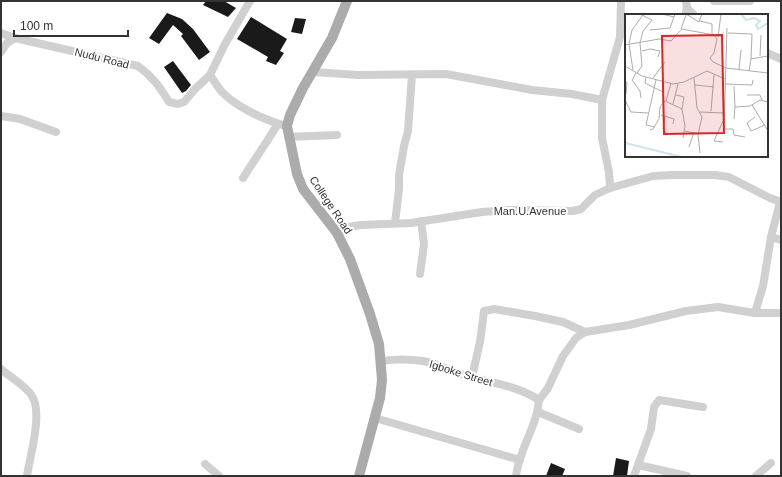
<svg xmlns="http://www.w3.org/2000/svg" width="782" height="477" font-family="Arial,sans-serif">
	<style>
		.building { fill: #1a1a1a }
		.lines { fill: none; stroke-linecap: round; stroke-linejoin: round }
		.minor { stroke: #d0d0d0; stroke-width: 8 }
		.major { stroke: #ababab; stroke-width: 10 }
		.labels { text-anchor: middle; dominant-baseline: central; stroke-width: 4; stroke-linejoin: round; paint-order: stroke }
		.street-label { font-size: 11px; fill: #333; stroke: #fff }
		.inset-river { fill: none; stroke: #cce5ec; stroke-width: 2 }
		.inset-road { fill: none; stroke: #adadad; stroke-width: 1 }
		.view { fill: #d62828; fill-opacity: 0.15; stroke: #d62828; stroke-width: 2 }
		.inset-edge { fill: none; stroke: #333; stroke-width: 2 }
	</style>
	<rect width="100%" height="100%" fill="#fff"/>
	<g class="building">
		<polygon points="206,1 224,1 236,8 228,17 203,5"/>
		<polygon points="167,13 182,19 193,29 210,52 199,60 181,36 183,34 173,25 159,44 149,38"/>
		<polygon points="251,17 287,39 280,51 284,53 276,65 266,61 268,57 237,39"/>
		<polygon points="295,18 306,19 302,34 291,32"/>
		<polygon points="173,61 191,85 186,91 182,93 164,67"/>
		<polygon points="616,458 629,461 627,476 613,476"/>
		<polygon points="551,463 565,469 562,476 546,476"/>
	</g>
	<g class="lines">
		<g class="minor">
			<polyline points="714,1 750,1"/>
			<polyline points="687,8 694,15"/>
			<polyline points="685,15 687,8 686,1"/>
			<polyline points="1,33 15,38"/>
			<path d="M1 52 7 43 15 38 138 66C152 76 160 87 169 102L178 104 184 102 195 89 210 75 225 44 250 1"/>
			<polyline points="767,53 781,59"/>
			<polyline points="313,72 358,75 446,74 532,90 572,94 602,100"/>
			<path d="M210 75C214 80 217 86 221 91 236 107 266 121 287 126"/>
			<polyline points="1,116 20,119 56,132"/>
			<polyline points="288,137 337,135"/>
			<polyline points="243,178 278,124"/>
			<polyline points="610,188 609,172 602,138 602,100 620,37 621,1"/>
			<polyline points="395,223 399,189 399,175 404,146 408,131 412,75"/>
			<polyline points="337,233 348,227 361,225 411,223 482,212 511,210 573,211 581,209 595,195 610,188 653,176 673,175 715,175 729,177 770,198 781,202"/>
			<polyline points="771,237 781,240"/>
			<polyline points="420,274 424,244 421,221"/>
			<polyline points="755,313 763,286 771,237 780,202"/>
			<path d="M381 361C395 359 409 359 423 361 436 363 449 370 461 374 486 382 517 385 539 400"/>
			<path d="M1 369C10 377 26 386 32 396 43 413 30 456 27 476"/>
			<polyline points="472,377 480,342 484,311 494,309 535,316 563,322 585,332"/>
			<polyline points="539,400 548,388 563,356 576,338 585,332 629,325 686,311 718,307 755,313 781,313"/>
			<polyline points="538,412 579,429"/>
			<polyline points="375,418 520,460"/>
			<polyline points="205,464 219,476"/>
			<polyline points="638,465 687,476"/>
			<path d="M516 476C519 449 537 427 539 400"/>
			<polyline points="634,476 651,429 654,407 659,400 703,407"/>
			<polyline points="756,476 771,463"/>
		</g>
		<polyline class="major" points="347,1 332,38 303,88 290,115 287,126 297,174 303,189 337,233 350,259 370,314 379,344 382,380 380,398 359,476"/>
	</g>
	<g class="labels">
		<g class="street-label">
			<text transform="translate(102 58) rotate(14)">Nudu Road</text>
			<text transform="translate(331 205) rotate(56)">College Road</text>
			<text x="530" y="211">Man.U.Avenue</text>
			<text transform="translate(461 373) rotate(17)">Igboke Street</text>
		</g>
	</g>
	<g transform="translate(625 14)">
		<rect width="143" height="143" fill="#fff"/>
		<path class="inset-river" d="M116 0 121 6 129 4 135 7 131 11 133 15 143 9M0 129 57 143"/>
		<path class="inset-road" d="M37 0 49 3M61 0 74 8 77 0M75 7 87 10V20M102 14 99 115H108L109 121 120 123M56 15 61 1M25 16 45 14 50 0M103 19 127 20 126 45M93 23 96 0M0 31 34 25 46 27 57 15 89 21 92 25 89 39 85 44 88 48 101 54 143 59M17 37 25 35 35 37 33 43M135 42 136 21M0 52 17 62 48 70 59 68 82 57 100 65M114 55 116 36M8 56 4 30 7 16 18 1M124 57 126 45 143 42M11 59 7 66 15 77 16 84M12 59 17 52 15 29 18 17 27 6 15 0M21 63 20 69 38 78M28 64 40 48M69 64 72 94 77 103 73 121 75 139M0 66 2 69 1 80M100 70 127 71 128 66M70 71 89 73M109 72 110 93 125 92 135 86 143 88M51 81 59 83 57 95M122 81H135L137 86M0 86 6 98 23 99M41 87 46 69M48 90 53 70M127 91 143 117M86 97 89 61M75 98 99 99M36 101 49 105 48 110M40 102 38 115 41 119M130 103 122 109 126 117 140 111M109 105 110 93M98 107 89 127 98 128M30 113 21 111 31 66M25 116 28 115 34 105 35 93 40 87 57 95 60 112 58 124M60 117 74 120M64 133 69 118"/>
		<path class="view" d="M97 21 99 119 39 120 37 22Z"/>
		<rect width="143" height="143" class="inset-edge"/>
	</g>
	<rect width="782" height="477" fill="none" stroke="#333333" stroke-width="4"/>
	<path d="M14 30v6h114v-6" fill="none" stroke="#333333" stroke-width="2"/>
	<text x="20" y="30" font-size="12" fill="#333333" stroke="#ffffff" stroke-width="3" paint-order="stroke">100 m</text>
</svg>
